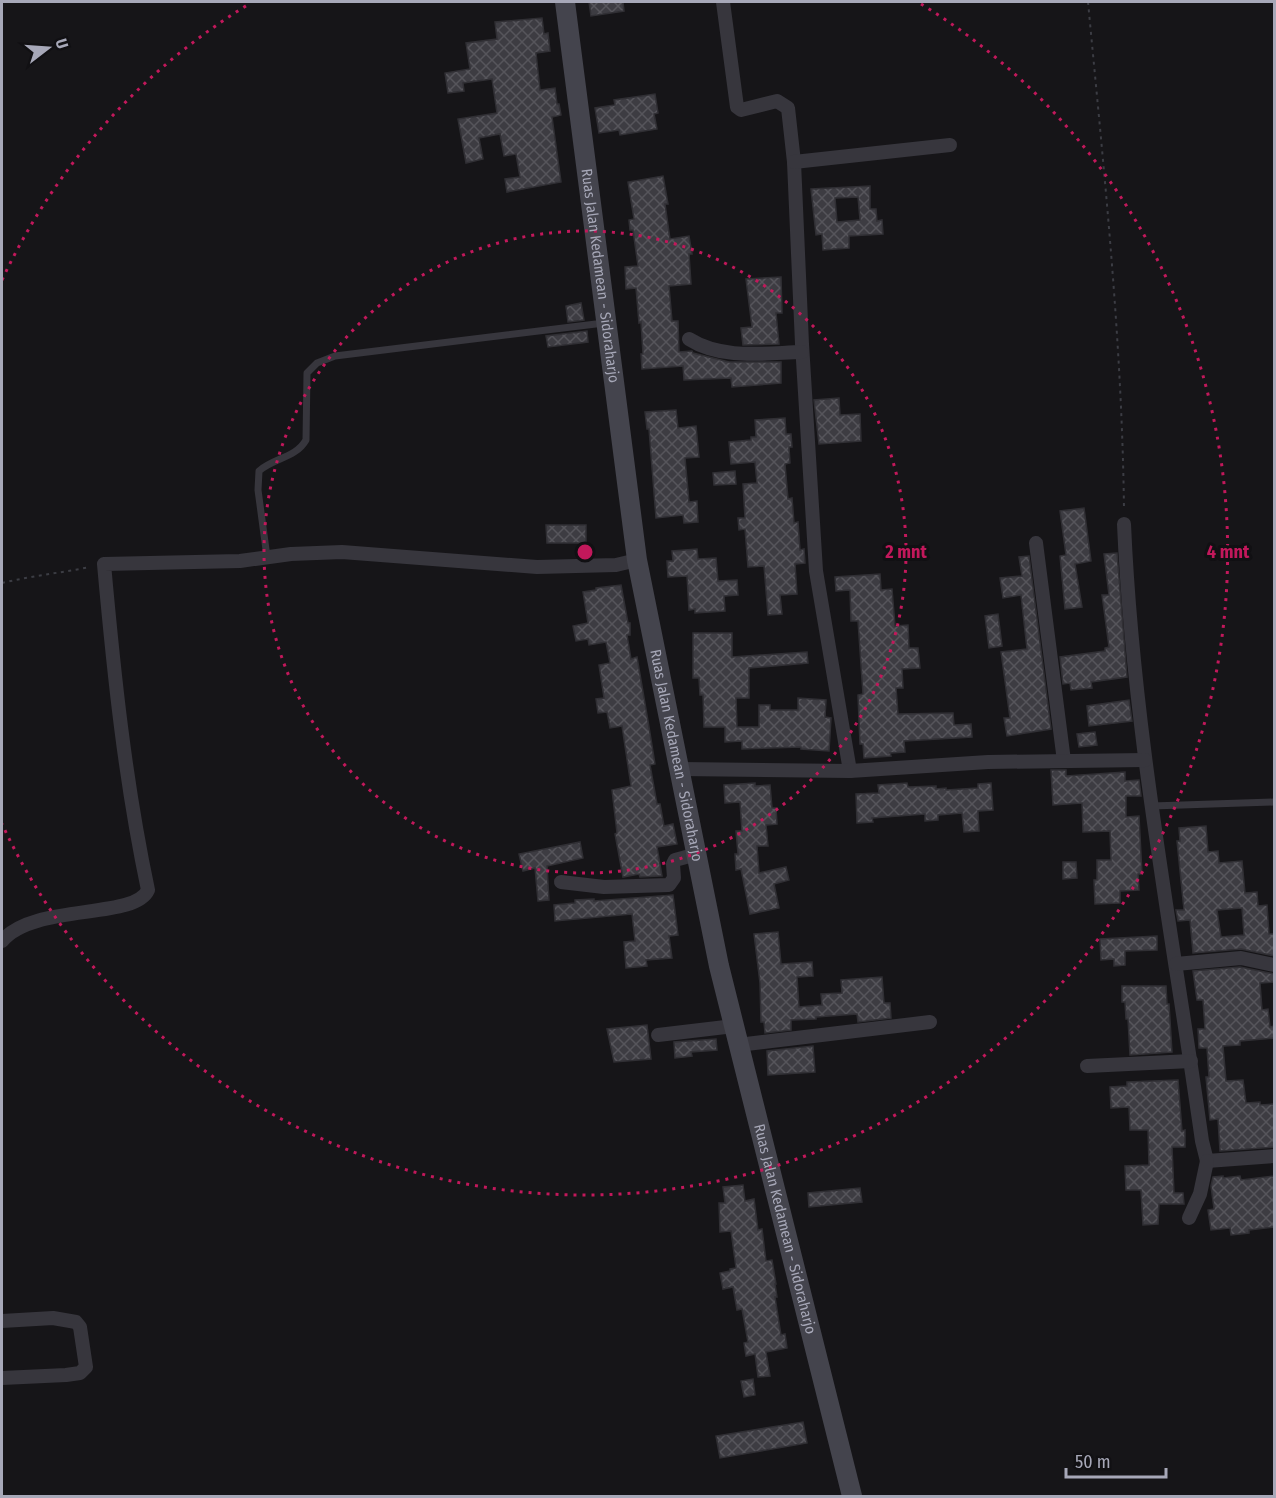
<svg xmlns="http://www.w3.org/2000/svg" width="1276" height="1498" font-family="'Fira Sans Condensed',sans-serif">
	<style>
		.building { fill: url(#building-cross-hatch); stroke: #302f34; stroke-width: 1.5; fill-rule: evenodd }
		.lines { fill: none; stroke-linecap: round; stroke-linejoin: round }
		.path { stroke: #3c3d44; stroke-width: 2; stroke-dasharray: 3 4.5; stroke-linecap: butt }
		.service { stroke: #37363d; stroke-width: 7 }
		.minor { stroke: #37363d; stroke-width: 14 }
		.secondary { stroke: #44444d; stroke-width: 20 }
		.ring { fill: none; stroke: #c2185b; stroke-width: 3; stroke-dasharray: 3 6 }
		.labels { text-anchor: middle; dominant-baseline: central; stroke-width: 6; stroke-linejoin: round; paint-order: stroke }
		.street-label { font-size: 15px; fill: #a7a8b8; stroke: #111013 }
		.centre { fill: #c2185b; stroke: #111013; stroke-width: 3 }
		.ring-label { font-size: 18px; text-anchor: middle; font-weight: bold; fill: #c2185b; stroke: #111013; stroke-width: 6; stroke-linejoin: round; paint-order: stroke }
	</style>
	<defs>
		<pattern id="building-cross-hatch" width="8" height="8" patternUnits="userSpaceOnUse" patternTransform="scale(1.5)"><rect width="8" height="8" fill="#3d3c42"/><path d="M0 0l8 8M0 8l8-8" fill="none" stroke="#56555b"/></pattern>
	</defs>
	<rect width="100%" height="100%" fill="#161518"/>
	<g class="building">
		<polygon points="589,2 623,2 624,11 591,16"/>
		<polygon points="542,18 544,34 548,33 550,51 536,53 540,90 555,88 557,104 559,104 561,115 552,117 561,182 507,192 505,179 520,177 516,154 504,156 500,134 479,138 483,159 466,163 458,119 497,113 492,79 463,83 464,91 448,93 445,73 470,69 466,43 497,39 495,22"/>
		<polygon points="655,94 658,113 654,114 657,129 620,135 619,130 599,133 595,108 615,105 614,100"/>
		<polygon points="663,176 668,204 665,204 670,239 689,236 692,254 689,254 691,284 669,286 672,321 678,321 679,352 692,351 693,353 729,362 781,362 781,383 732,387 731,378 684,380 683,366 642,369 641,354 643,354 641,322 639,323 636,288 626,289 625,267 638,266 633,230 630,230 629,220 634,219 628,182"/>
		<path d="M870 186V209H876L877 221 882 220 883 234 849 236V248L823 250 822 234 816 235 811 189ZM858 197 860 220 837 222 835 198Z"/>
		<polygon points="781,277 782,313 776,313 779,344 743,345 741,328 752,327 746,279"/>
		<polygon points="581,303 584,320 568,322 566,306"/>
		<polygon points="587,331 588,342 548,347 546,336"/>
		<polygon points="839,398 840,415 860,414 861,441 819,444 814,400"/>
		<polygon points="676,410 678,428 696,426 699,457 685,458 689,502 697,501 698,522 684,523 683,515 656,518 649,429 647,429 645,412"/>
		<polygon points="785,418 786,434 791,434 792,447 789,447 790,463 785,464 788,499 792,498 794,523 798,522 800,550 804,549 805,563 795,564 797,594 780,595 782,614 768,615 764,566 748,567 745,529 739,530 738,518 745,518 743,484 757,483 755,462 731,464 729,442 751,440 751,437 756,437 755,420"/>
		<polygon points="735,471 736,484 714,485 713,473"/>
		<polygon points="1084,508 1091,561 1075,564 1082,607 1065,609 1060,556 1066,555 1060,511"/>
		<polygon points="546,525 586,525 586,543 547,543"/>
		<polygon points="697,549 698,559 716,558 718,581 737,580 738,595 724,596 725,611 695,613 695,609 689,610 687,576 668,577 667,561 673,561 672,551"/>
		<polygon points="1117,553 1127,677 1091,682 1092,688 1071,690 1070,683 1063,684 1060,657 1105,651 1105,648 1109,647 1102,595 1109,595 1104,554"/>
		<polygon points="1029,556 1051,729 1007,736 1004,718 1010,718 1001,652 1027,649 1021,595 1003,598 1000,578 1022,576 1019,557"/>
		<polygon points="880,574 881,590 892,589 895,626 908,625 909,648 918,648 920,668 902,669 903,688 896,688 898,714 953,713 954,725 971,724 972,737 904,741 905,752 890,753 891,756 864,758 863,744 860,744 858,695 863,694 858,621 851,621 850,590 836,591 835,577"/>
		<polygon points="621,585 628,623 630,623 630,635 627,635 631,659 637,657 648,721 655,764 650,765 657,804 660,804 664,826 673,824 677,844 657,847 662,876 659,876 640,877 639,874 623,877 615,834 617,833 612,790 631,786 622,726 610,728 607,712 598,713 596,699 604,698 599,665 610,663 606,642 589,645 588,639 576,641 573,626 588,623 583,592 596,590 596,588"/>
		<polygon points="998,614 1002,646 989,648 985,616"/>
		<polygon points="693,633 732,633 732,657 807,652 808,663 749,668 749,698 736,698 737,727 759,727 759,705 770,705 770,710 798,710 798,698 826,700 825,717 831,718 829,751 801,749 801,747 742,749 742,741 725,742 725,727 704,727 703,695 700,695 699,678 693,678"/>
		<polygon points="1129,700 1132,721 1089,726 1087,706"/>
		<polygon points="1095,732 1097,745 1079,747 1077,734"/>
		<polygon points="1051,770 1066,770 1066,776 1125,772 1125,781 1139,780 1141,796 1126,796 1126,817 1139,816 1142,874 1138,874 1139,890 1120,891 1120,903 1095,904 1094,880 1097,880 1097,860 1111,860 1110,831 1083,832 1082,803 1053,805"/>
		<polygon points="755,783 755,786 770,785 772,808 776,808 777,824 766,825 768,846 757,846 759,873 786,867 789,880 774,884 779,908 750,914 741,869 736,870 735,854 738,854 736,831 742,831 740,802 725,803 724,785"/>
		<polygon points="907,783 908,787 936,786 936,789 946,788 946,790 978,788 978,784 991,783 993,810 978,811 979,831 964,832 962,813 938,815 938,820 925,821 925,814 872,818 873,822 857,823 856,794 879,793 878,785"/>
		<path d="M1206 826 1208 852 1218 851 1219 863 1242 861 1245 893 1257 892 1258 906 1267 905 1269 934H1274L1275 956 1241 949 1193 953 1190 920 1178 921 1176 910H1184L1177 841H1180L1179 828ZM1242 908 1244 935 1221 937 1217 910Z"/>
		<polygon points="580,842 583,858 547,866 549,900 538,901 535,868 523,871 519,854"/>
		<polygon points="1063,862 1076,862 1077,878 1063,879"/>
		<polygon points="673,895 678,935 669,936 672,958 646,960 647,966 626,968 624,942 635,941 632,914 555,921 554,905 575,903 575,900 594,899 594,901"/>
		<polygon points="778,932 781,964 812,962 813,976 797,977 799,1007 822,1005 821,994 842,993 841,980 882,977 884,1003 890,1003 891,1018 858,1022 857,1014 816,1017 816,1019 791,1020 791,1030 765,1033 764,1022 761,1022 760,983 754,934"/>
		<polygon points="1157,936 1157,950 1125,951 1125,965 1114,966 1114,959 1101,960 1100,939"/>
		<polygon points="1240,967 1275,974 1275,982 1260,983 1262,1010 1268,1009 1270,1027 1274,1026 1275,1038 1240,1041 1240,1045 1223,1046 1226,1081 1243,1080 1246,1103 1260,1102 1260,1105 1274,1104 1275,1147 1220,1151 1218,1119 1210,1120 1206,1077 1209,1077 1207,1048 1199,1048 1198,1029 1205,1029 1203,1000 1197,1000 1193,971"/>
		<polygon points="1122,986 1166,986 1167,1004 1169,1004 1172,1052 1130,1055 1128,1019 1126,1019 1125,1002 1122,1002"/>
		<polygon points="647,1025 651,1059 614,1062 607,1029"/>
		<polygon points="716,1039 717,1050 691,1052 692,1056 675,1058 674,1042"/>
		<polygon points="813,1046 815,1072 768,1075 767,1051"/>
		<polygon points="1178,1080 1182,1131 1185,1130 1185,1147 1172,1147 1174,1193 1183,1193 1184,1204 1159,1204 1158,1224 1143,1225 1141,1190 1126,1190 1125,1166 1149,1165 1148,1130 1130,1130 1129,1107 1111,1108 1110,1087 1127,1086 1127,1082"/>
		<polygon points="1223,1176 1223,1178 1240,1176 1241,1180 1275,1176 1275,1227 1249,1230 1249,1233 1231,1235 1230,1228 1211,1230 1208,1210 1214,1209 1211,1186 1213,1177"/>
		<polygon points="743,1185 745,1201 754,1199 758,1230 762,1229 766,1261 772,1260 776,1284 775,1284 777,1297 775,1297 781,1335 785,1334 787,1348 766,1352 770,1376 758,1377 755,1354 746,1356 744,1343 748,1342 742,1309 737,1310 733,1287 723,1289 720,1273 730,1271 730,1269 736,1268 731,1231 720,1232 719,1203 725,1203 723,1187"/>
		<polygon points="860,1188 862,1202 809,1207 808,1193"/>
		<polygon points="753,1379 755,1395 744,1397 741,1381"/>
		<polygon points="803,1422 807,1443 720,1458 716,1436"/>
	</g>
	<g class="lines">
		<g class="path">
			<path d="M1088 2C1104 171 1122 340 1124 510"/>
			<path d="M2 583C31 576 60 573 90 567"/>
		</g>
		<g class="service">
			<path d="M267 557 258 490 259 471C273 458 296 458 306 440L307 373 317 363 335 356 604 323"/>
			<polyline points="1152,806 1274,802"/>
		</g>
		<g class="minor">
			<polyline points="723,2 737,107 741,110 777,101 788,108 794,162 802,344 816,571 850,771"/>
			<polyline points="794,162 950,145"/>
			<path d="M689 339C722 360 765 353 802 352"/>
			<path d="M1124 524C1133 732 1173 936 1202 1141L1207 1161 1274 1156"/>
			<polyline points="1036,543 1064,761"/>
			<polyline points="680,769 850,771 988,762 1145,760"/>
			<polyline points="561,882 604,887 669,885 674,878 673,864 675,860 697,854"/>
			<path d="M2 941C33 903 135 920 148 890 125 781 114 675 104 564L240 561 291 554 342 552 537 567 616 565 637 560"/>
			<polyline points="1176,964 1241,958 1274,965"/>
			<polyline points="658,1035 734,1026"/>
			<polyline points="738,1045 930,1022"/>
			<polyline points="1087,1066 1191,1061"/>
			<polyline points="1189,1218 1200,1194 1207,1161"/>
			<polyline points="2,1321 53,1318 76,1322 80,1327 86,1367 80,1373 66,1375 2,1378"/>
		</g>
		<path class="secondary" id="s1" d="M565 2 637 560 719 966 852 1496"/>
	</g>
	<g class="ring">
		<circle cx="585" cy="552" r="321"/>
		<path d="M2 280A643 643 0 0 1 249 4M921 4A643 643 0 1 1 2 824"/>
	</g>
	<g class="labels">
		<g class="street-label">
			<text stroke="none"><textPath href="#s1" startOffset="276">Ruas Jalan Kedamean - Sidoraharjo</textPath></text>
			<text stroke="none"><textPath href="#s1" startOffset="762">Ruas Jalan Kedamean - Sidoraharjo</textPath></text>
			<text stroke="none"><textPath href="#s1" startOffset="1248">Ruas Jalan Kedamean - Sidoraharjo</textPath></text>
		</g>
	</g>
	<circle cx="585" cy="552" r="9" class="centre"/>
	<g class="ring-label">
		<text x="906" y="558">2 mnt</text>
		<text x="1228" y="558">4 mnt</text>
	</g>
	<rect width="1276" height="1498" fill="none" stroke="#a7a8b8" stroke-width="6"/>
	<g transform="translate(48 48) rotate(73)" stroke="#111013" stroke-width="4.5" paint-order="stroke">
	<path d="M0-4.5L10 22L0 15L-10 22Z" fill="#a7a8b8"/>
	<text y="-9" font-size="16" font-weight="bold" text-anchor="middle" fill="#a7a8b8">U</text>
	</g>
	<path d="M1066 1468v9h100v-9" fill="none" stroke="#a7a8b8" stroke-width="3"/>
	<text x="1075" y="1468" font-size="18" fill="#a7a8b8" stroke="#111013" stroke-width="4.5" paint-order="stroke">50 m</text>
</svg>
